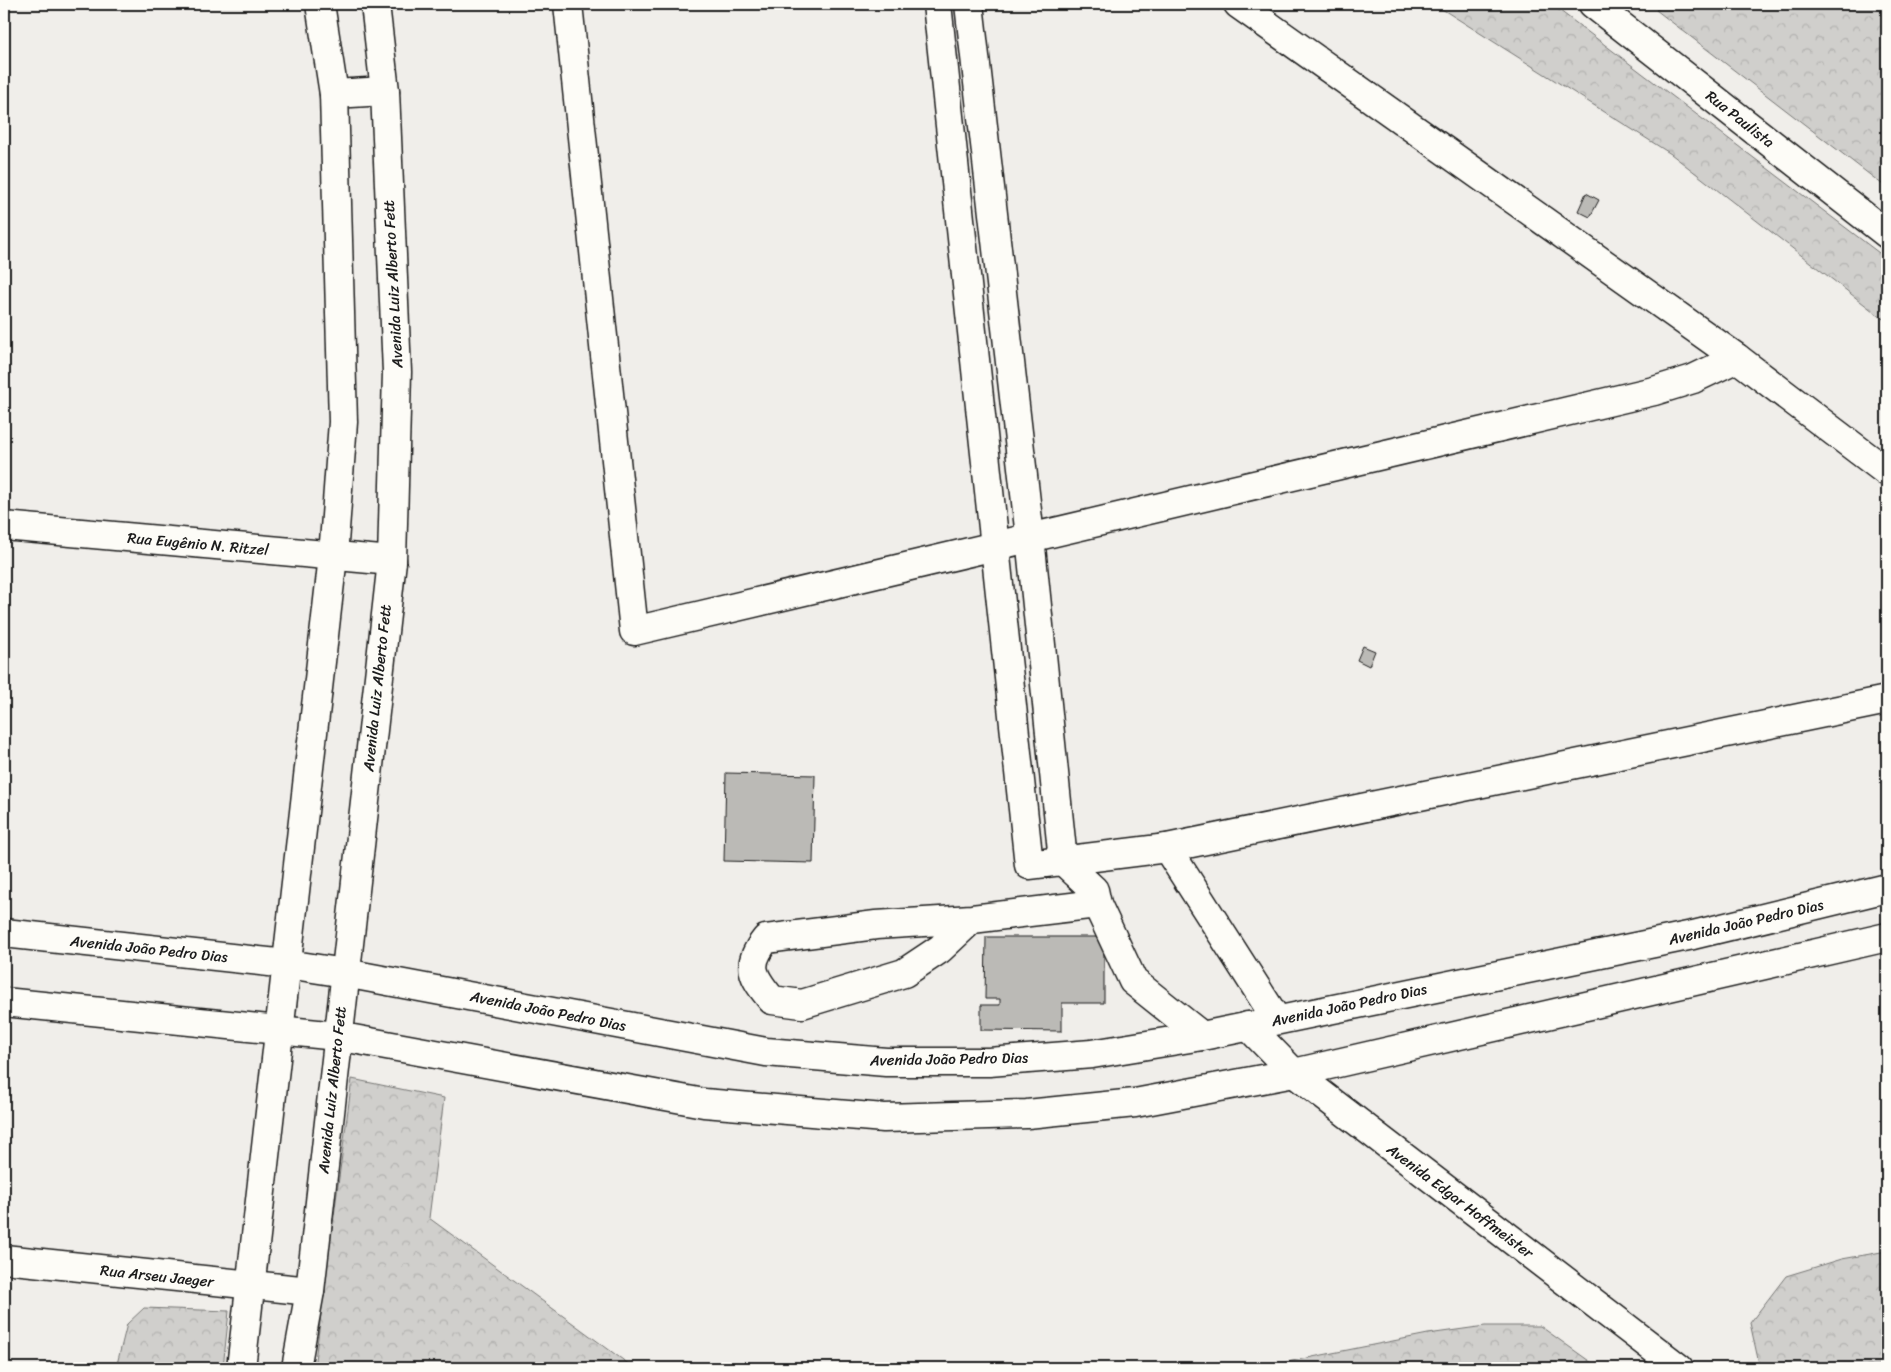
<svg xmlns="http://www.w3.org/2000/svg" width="1891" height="1372" font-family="Sriracha,sans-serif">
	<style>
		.forest { fill: url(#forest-crowns); stroke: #767674 }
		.building { fill: #bbbab6; stroke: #1c1c1c }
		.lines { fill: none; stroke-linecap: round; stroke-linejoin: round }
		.minor-casing { stroke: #1c1c1c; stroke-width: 31 }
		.minor { stroke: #fdfcf7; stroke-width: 28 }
		.labels { text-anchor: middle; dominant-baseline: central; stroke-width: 4; stroke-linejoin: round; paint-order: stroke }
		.street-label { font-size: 15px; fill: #1c1c1c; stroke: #fdfcf7 }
	</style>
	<defs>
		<pattern id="forest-crowns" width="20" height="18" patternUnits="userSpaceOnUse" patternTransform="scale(1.25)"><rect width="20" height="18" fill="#d0cfcc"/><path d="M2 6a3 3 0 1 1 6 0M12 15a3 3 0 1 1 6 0" fill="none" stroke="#b2b1af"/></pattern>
	</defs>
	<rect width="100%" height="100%" fill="#f0eeea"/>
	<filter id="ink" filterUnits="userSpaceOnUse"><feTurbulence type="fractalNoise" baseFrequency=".02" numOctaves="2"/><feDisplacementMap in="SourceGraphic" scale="10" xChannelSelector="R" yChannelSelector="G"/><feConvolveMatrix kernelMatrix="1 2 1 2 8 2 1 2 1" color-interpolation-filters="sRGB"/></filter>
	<g filter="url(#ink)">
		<g class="forest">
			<polygon points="1434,4 1551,4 1887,259 1887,322 1671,154"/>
			<polygon points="1668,4 1887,4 1887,188 1656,10"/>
			<polygon points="352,1079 444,1098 429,1218 634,1368 314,1368"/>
			<polygon points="1887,1251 1887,1368 1760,1368 1750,1323 1786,1276 1842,1259"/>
			<polygon points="144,1308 229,1311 223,1368 116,1368 127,1324"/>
			<polygon points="1485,1326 1540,1326 1599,1368 1257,1368 1428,1334"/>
		</g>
		<g class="building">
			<polygon points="1586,193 1599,200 1590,217 1578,211"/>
			<polygon points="1363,646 1375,651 1369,666 1357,660"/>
			<polygon points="726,773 815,775 813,863 724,861"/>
			<polygon points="986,937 1104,937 1104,1003 1062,1003 1062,1031 981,1030 981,1005 1000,1005 1000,999 985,999"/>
		</g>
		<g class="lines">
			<g class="minor-casing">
				<g id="minor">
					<polyline points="568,4 634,631 1654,391 1693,379 1737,358"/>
					<polyline points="937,4 1029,865 1167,848 1887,700"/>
					<polyline points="969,4 1030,537 1063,861 1094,890 1097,904 1133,981 1202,1036"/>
					<polyline points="1238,4 1737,358 1887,472"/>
					<polyline points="1593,4 1887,234"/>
					<polyline points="334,94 385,91"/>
					<polyline points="4,526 392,561"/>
					<polyline points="1167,848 1277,1020"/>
					<path d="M972 919 940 949 904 973 802 1004 772 1000C752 976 745 965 766 939L876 925 972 919 1097 904"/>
					<polyline points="4,933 287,964 345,973 766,1052 886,1062 989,1062 1092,1054 1202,1036 1693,935 1887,888"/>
					<polyline points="4,1002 337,1036 704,1103 884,1118 1027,1114 1135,1103 1294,1073 1887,937"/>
					<polyline points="1248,1026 1294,1073 1679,1368"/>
					<polyline points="4,1259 310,1291"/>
					<polyline points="241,1368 333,556 343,422 334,94 320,4"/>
					<polyline points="296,1368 310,1291 392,561 397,372 385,91 375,4"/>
				</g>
			</g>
			<use href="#minor" class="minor"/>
		</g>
	</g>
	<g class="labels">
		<g class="street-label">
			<text transform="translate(1740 119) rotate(38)">Rua Paulista</text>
			<text transform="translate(393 284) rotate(-93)">Avenida Luiz Alberto Fett</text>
			<text transform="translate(198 544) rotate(5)">Rua Eugênio N. Ritzel</text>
			<text transform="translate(377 688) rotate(-84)">Avenida Luiz Alberto Fett</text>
			<text transform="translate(1746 922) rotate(-13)">Avenida João Pedro Dias</text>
			<text transform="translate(149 949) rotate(6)">Avenida João Pedro Dias</text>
			<text transform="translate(1349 1005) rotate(-12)">Avenida João Pedro Dias</text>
			<text transform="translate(548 1011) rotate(11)">Avenida João Pedro Dias</text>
			<text transform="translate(949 1059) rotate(-1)">Avenida João Pedro Dias</text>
			<text transform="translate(332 1090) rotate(-84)">Avenida Luiz Alberto Fett</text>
			<text transform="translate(1460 1201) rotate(37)">Avenida Edgar Hoffmeister</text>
			<text transform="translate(157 1276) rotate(6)">Rua Arseu Jaeger</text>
		</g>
	</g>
	<rect width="1891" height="1372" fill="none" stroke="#fdfcf7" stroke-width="20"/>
	<rect x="10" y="10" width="1871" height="1352" fill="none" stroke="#1c1c1c" stroke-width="2" filter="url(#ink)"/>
</svg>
